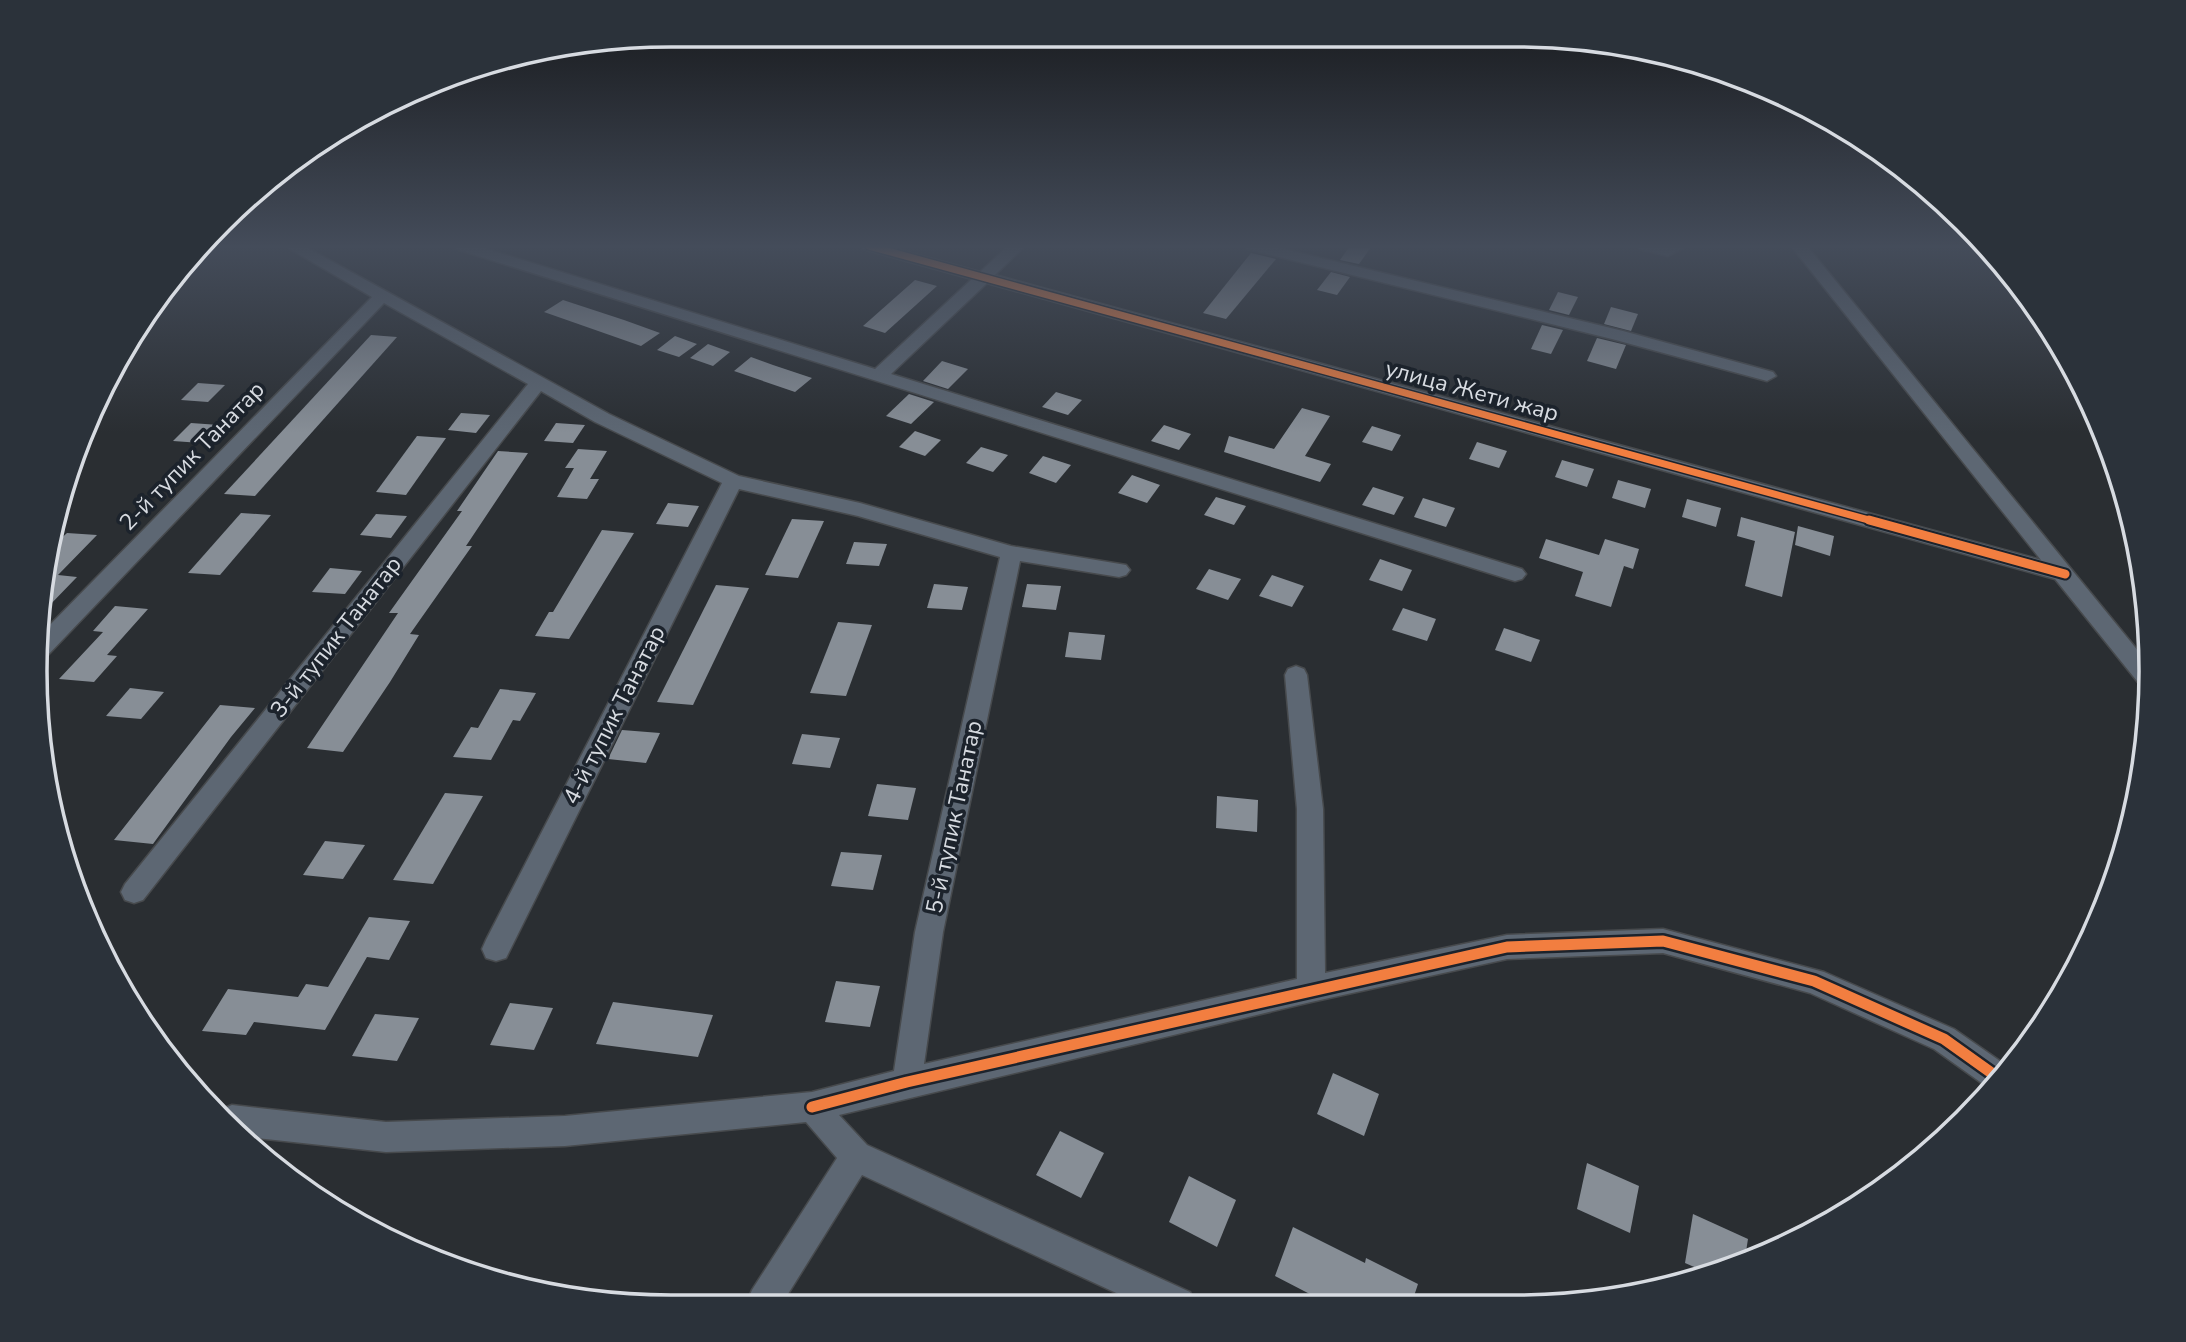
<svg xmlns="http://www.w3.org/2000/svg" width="2186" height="1342" font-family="'Nunito Sans',sans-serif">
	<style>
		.building { fill: #878e96 }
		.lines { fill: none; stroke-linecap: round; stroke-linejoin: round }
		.minor-casing { stroke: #474a4d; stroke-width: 3 }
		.minor { fill: #5d6773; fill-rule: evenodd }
		.cycleway-far2-casing { stroke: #1c232c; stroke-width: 10 }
		.cycleway-far1-casing { stroke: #1c232c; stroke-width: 13 }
		.cycleway-casing { stroke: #1c232c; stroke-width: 16 }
		.cycleway-far2 { stroke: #f27e40; stroke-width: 7 }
		.cycleway-far1 { stroke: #f27e40; stroke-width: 9 }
		.cycleway { stroke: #f27e40; stroke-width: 11 }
		.labels { text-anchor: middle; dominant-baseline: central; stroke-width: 7; stroke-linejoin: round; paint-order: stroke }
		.street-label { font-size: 23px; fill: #d7dbe1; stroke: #1c232c }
		.rim { fill: none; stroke: #d7dbe1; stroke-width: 3.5 }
	</style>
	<rect width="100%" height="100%" fill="#2a2e32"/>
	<g class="building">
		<polygon points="1350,246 1372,246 1359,264 1340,260"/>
		<polygon points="1251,253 1276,259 1226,319 1203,313"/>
		<polygon points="1331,272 1350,277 1337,295 1317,290"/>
		<polygon points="915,280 937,286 885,333 863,326"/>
		<polygon points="1558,292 1578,297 1569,315 1549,310"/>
		<polygon points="563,300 624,320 660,333 641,346 544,312"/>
		<polygon points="1611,307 1638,314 1631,331 1604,324"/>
		<polygon points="1542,325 1563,330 1551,354 1531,349"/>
		<polygon points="371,335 397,337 255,496 224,494"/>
		<polygon points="675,336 697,344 679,357 657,350"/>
		<polygon points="1597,338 1626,345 1616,369 1587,361"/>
		<polygon points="708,344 730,352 713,366 690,358"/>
		<polygon points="751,357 773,365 812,378 795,392 734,371"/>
		<polygon points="942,361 968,369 948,389 923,381"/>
		<polygon points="198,383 225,385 208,402 181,400"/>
		<polygon points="1056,392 1082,400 1068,415 1042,407"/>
		<polygon points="909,394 934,402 911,424 886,416"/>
		<polygon points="1302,408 1330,416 1305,456 1331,464 1320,482 1224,452 1229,436 1274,449"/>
		<polygon points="461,413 490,415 476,433 448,430"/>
		<polygon points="191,423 219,425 201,443 173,441"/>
		<polygon points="556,423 585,425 573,443 544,441"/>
		<polygon points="1164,425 1191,434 1179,450 1151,441"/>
		<polygon points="1372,426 1401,435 1392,451 1362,442"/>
		<polygon points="915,431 941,440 925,456 899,447"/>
		<polygon points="417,436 446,438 406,495 376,492"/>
		<polygon points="1477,442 1507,451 1499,468 1469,459"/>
		<polygon points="981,447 1008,455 993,472 966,463"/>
		<polygon points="578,449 607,451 590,479 599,479 587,499 557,497 574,468 565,468"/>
		<polygon points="498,451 528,453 466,546 472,546 410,634 419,635 390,682 343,752 307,748 398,613 389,613 462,511 457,511"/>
		<polygon points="1043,456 1071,465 1056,483 1029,473"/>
		<polygon points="1562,460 1594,469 1587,487 1555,477"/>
		<polygon points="1132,475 1160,485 1147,503 1118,493"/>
		<polygon points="1618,480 1651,489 1645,508 1612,498"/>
		<polygon points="1373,487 1404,497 1394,515 1362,505"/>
		<polygon points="1216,497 1246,506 1234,525 1204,515"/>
		<polygon points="1423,498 1455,508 1446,527 1414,517"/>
		<polygon points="1687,499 1721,508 1716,527 1682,517"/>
		<polygon points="668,503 699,506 688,527 656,524"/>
		<polygon points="241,513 271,515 220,575 188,573"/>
		<polygon points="376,514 407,516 391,538 360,535"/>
		<polygon points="1741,517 1795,532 1782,597 1745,586 1755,541 1737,536"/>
		<polygon points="792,519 824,521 798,578 765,575"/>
		<polygon points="1798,526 1834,536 1830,556 1795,545"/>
		<polygon points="602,530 634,533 569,639 535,636 549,612 553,612"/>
		<polygon points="67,533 97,535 58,575 77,577 45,610 56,543"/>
		<polygon points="1546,539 1599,555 1605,539 1639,549 1633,569 1624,566 1611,607 1575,596 1583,572 1539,558"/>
		<polygon points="854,542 887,544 879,566 846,564"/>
		<polygon points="1380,559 1412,570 1402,591 1369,580"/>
		<polygon points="330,568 362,571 345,594 312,592"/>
		<polygon points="1209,569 1241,579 1228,600 1196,589"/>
		<polygon points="1272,575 1304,586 1292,607 1259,596"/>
		<polygon points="934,584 968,587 962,610 927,608"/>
		<polygon points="1027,584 1061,586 1056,610 1022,607"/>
		<polygon points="716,585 749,588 693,705 657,702"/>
		<polygon points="115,606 148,609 107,655 117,656 94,682 59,679 103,632 93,631"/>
		<polygon points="1403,608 1436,619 1427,641 1392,630"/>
		<polygon points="838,622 872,625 846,696 810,693"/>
		<polygon points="1504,628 1540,640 1531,662 1495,650"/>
		<polygon points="1069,632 1105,635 1101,660 1065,657"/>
		<polygon points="130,688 164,692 141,719 106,716"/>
		<polygon points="500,689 536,693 520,721 513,720 491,760 453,757 471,727 478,728"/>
		<polygon points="220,705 255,708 231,737 153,844 114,840"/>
		<polygon points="622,730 660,733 646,763 608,759"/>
		<polygon points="802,734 840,738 830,768 792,764"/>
		<polygon points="877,784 916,788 908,820 868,816"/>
		<polygon points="445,793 483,796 433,884 393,880"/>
		<polygon points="1217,796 1258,800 1257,832 1216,828"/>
		<polygon points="325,841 365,845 343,879 303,875"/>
		<polygon points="841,852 882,855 873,890 831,886"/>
		<polygon points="369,917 410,921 389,960 367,957 325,1030 254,1022 246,1035 202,1031 228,989 298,997 306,984 328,987"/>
		<polygon points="836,981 880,986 870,1027 825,1022"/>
		<polygon points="613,1002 713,1015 698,1057 596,1044"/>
		<polygon points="510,1003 553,1008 534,1050 490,1045"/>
		<polygon points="375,1014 419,1018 397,1061 352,1056"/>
		<polygon points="1333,1073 1379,1094 1364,1136 1317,1114"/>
		<polygon points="1060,1131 1104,1153 1081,1198 1036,1175"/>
		<polygon points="1587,1163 1639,1186 1630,1233 1577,1209"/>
		<polygon points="1189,1176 1236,1200 1217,1247 1169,1222"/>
		<polygon points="1693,1214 1748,1239 1745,1258 1708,1273 1685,1263"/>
		<polygon points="1293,1227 1365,1263 1366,1258 1418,1284 1411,1305 1331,1305 1275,1276"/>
	</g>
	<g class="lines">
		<g class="minor-casing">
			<g id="minor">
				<polygon points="285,246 304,246 609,414 739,476 860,503 1011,546 1126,565 1130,570 1126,575 1119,577 1020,561 943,932 924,1064 1297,979 1297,809 1285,675 1288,669 1296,666 1304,669 1307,675 1323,809 1325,973 1507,935 1663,929 1824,972 1954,1029 2010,1068 1990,1089 1934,1049 1810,993 1663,953 1507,959 1311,1002 839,1115 867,1145 1190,1292 1195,1304 1140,1304 862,1175 783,1302 747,1302 752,1290 837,1158 806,1122 565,1146 386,1152 247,1137 222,1109 232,1105 386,1122 565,1116 812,1092 894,1071 915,932 1000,557 858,516 739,489 506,958 496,961 486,958 482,949 486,940 722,483 595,422 541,391 143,900 134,903 125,900 121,892 125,884 528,384 384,303 46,657 37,659 41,634 372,297"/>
				<polygon points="454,246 477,246 875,369 972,279 863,249 861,246 885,246 980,272 1008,246 1025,246 995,275 2041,560 1791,246 1807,246 2148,663 2149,689 2141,686 2055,579 987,283 891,374 1522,569 1526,574 1522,579 1515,581 1508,579 456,249"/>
				<polygon points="1245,246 1271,246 1623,331 1773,372 1776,376 1767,381 1612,339 1247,249"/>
				<polygon points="1637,246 1687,246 1668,256 1639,249"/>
			</g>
		</g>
		<use href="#minor" class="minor"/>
		<g class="cycleway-far2-casing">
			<polyline id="cycleway-far2" points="869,246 1876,522"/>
		</g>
		<g class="cycleway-far1-casing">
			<polyline id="cycleway-far1" points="1869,520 2065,574"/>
		</g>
		<g class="cycleway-casing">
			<polyline id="cycleway" points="812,1107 907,1082 1507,947 1663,941 1814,981 1944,1039 2000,1079"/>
		</g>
		<use href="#cycleway-far2" class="cycleway-far2"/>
		<use href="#cycleway-far1" class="cycleway-far1"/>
		<use href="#cycleway" class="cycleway"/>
	</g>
	<linearGradient id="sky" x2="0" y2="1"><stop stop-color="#17191c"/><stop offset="0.57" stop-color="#444c5a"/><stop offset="1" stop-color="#444c5a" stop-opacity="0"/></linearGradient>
	<rect width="2186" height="433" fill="url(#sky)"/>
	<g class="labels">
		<g class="street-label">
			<text transform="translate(1472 391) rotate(15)">улица Жети жар</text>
			<text transform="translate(192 456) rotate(-46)">2-й тупик Танатар</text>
			<text transform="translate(336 637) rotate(-52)">3-й тупик Танатар</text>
			<text transform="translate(614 715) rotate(-63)">4-й тупик Танатар</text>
			<text transform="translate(954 817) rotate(-78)">5-й тупик Танатар</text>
		</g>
	</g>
	<path d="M0 0H2186V1342H0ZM671 47H1515A624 624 0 0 1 2139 671V671A624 624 0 0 1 1515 1295H671A624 624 0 0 1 47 671V671A624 624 0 0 1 671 47Z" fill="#2b323a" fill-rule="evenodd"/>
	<path class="rim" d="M671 47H1515A624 624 0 0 1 2139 671V671A624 624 0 0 1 1515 1295H671A624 624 0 0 1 47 671V671A624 624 0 0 1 671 47Z"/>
</svg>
